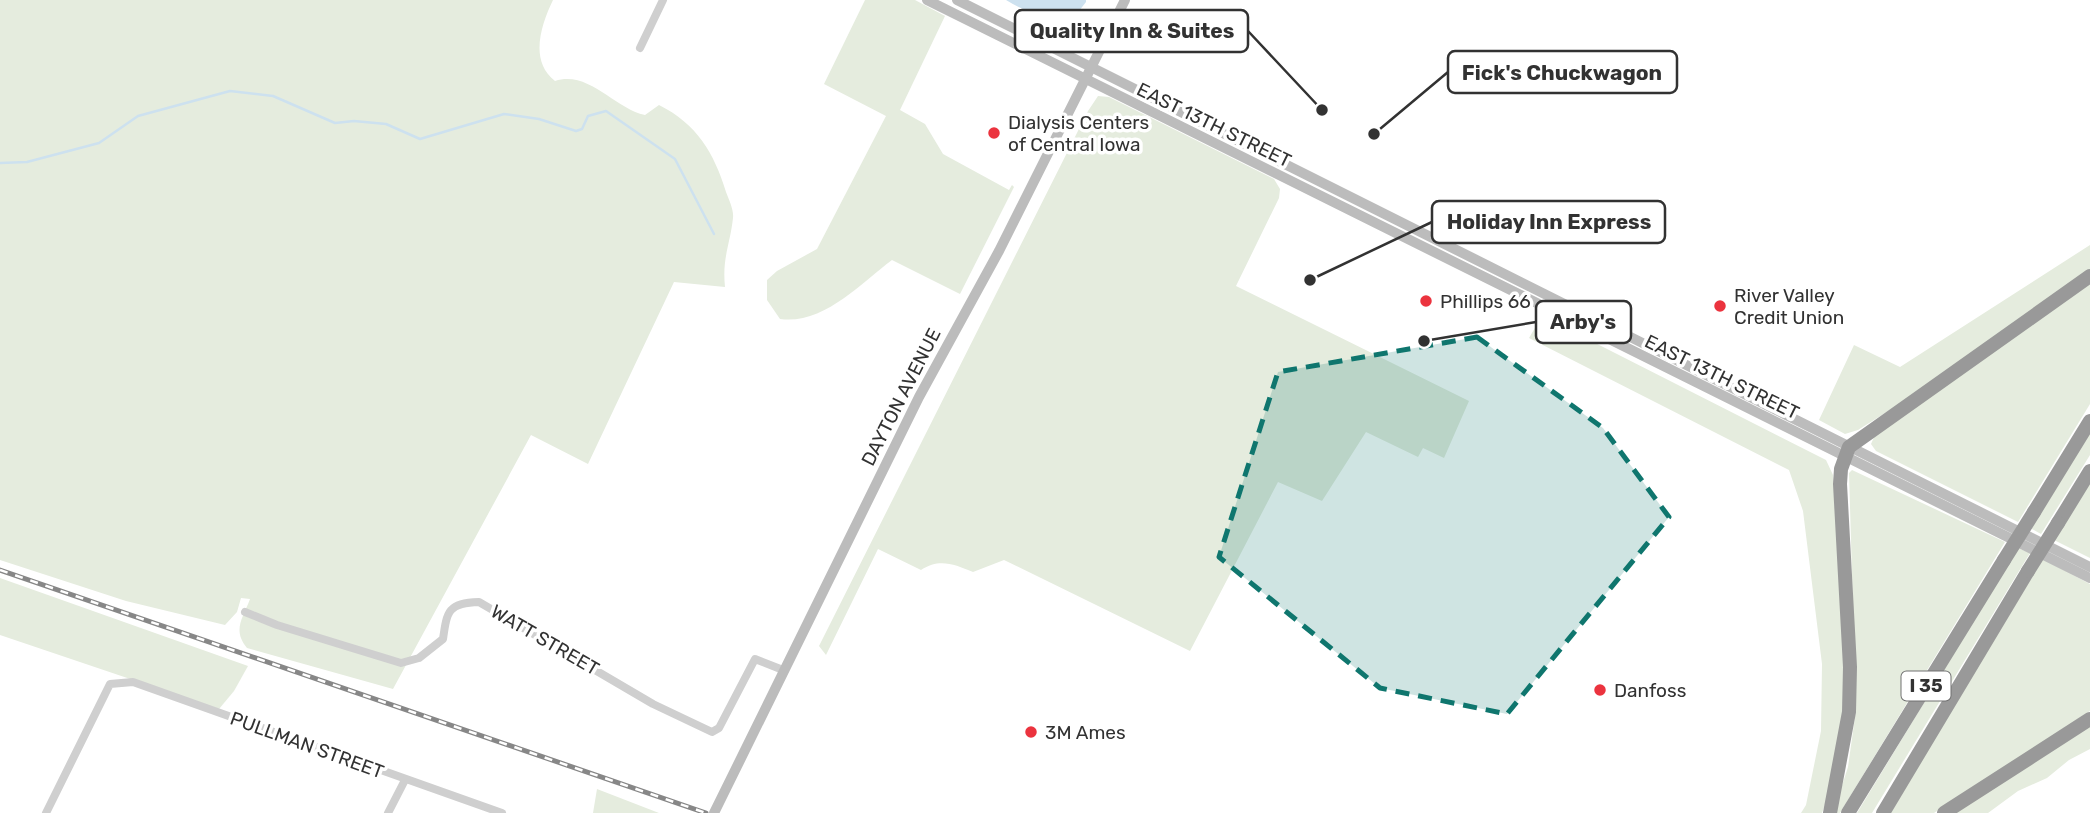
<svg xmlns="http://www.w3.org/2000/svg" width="2090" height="813" font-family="Rubik,sans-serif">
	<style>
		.green { fill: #e5ecde }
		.water { fill: #cde1ef }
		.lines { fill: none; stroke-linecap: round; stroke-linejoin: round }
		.stream { stroke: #cde1ef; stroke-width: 2.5 }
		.street { stroke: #cfcfcf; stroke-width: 8 }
		.secondary { stroke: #bcbcbc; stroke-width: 10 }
		.highway { stroke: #999; stroke-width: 14 }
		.rail-casing { stroke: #878787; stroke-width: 5 }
		.rail { stroke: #fff; stroke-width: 2.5; stroke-dasharray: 8; stroke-linecap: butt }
		.highway-bridge { stroke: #999; stroke-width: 14 }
		.marked { fill: #0f766e; fill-opacity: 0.2; stroke: #0f766e; stroke-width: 5; stroke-dasharray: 14 9; stroke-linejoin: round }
		.poi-dot { fill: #eb333e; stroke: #fff; stroke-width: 2.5 }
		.labels { text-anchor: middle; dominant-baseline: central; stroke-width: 7; stroke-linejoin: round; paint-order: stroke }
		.shield { fill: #fff; stroke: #707070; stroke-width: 2 }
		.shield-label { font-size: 18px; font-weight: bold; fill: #323232 }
		.poi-label { font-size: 19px; fill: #323232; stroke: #fff; text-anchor: start }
		.street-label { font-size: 19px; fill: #323232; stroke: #fff }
		.leader { fill: none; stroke: #323232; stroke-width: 2.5 }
		.callout-dot { fill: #323232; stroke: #fff; stroke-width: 2.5 }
		.callout { fill: #fff; stroke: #323232; stroke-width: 2.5 }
		.callout-label { font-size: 21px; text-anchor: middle; font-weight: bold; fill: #323232 }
	</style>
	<rect width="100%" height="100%" fill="#fff"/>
	<g class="green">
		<path d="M0 0H553C541 25 529 61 555 81 589 70 615 109 645 115L659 105C697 124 714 153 726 192 729 200 734 210 733 218 730 245 722 258 725 287L674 282 588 464 531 435 393 689 247 648C232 630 243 618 250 599L241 598 237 612 225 625 126 601 0 560Z"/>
		<path d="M865 0H915L945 16 900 110 925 124 943 154 1009 190 1012 185 1014 187 960 294 892 260C860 284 823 325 780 319L767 300V280L777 271 817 249 886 116 824 84Z"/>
		<path d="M1098 96 1109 97 1274 179 1280 189 1279 198 1236 286 1469 401 1444 458 1423 448 1418 457 1366 432 1322 501 1278 482 1190 651 1004 560 973 572C954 564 939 558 921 570L878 549 826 655 819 646 1088 111Z"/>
		<polygon points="2090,245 2090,271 1928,386 1858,430 1845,434 1819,420 1854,345 1900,367"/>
		<polygon points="2090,283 2090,404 2018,522 1876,451 1871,444 1875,435"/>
		<path d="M1546 318 1826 460 1833 475C1838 577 1860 717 1822 813H1801L1806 805 1821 731 1822 664 1803 511 1789 470 1529 338 1539 321Z"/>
		<polygon points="2090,431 2090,455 2041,534 2030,528"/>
		<polygon points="1852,470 2005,542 1840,813 1833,813 1848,767 1856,710 1849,473"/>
		<polygon points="2090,483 2090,558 2054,540"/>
		<polygon points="2018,548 2030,553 1872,813 1857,813"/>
		<polygon points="2043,559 2090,584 2090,711 1934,813 1889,813"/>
		<polygon points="0,578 248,666 234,691 219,709 0,635"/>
		<polygon points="2090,724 2090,749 2069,760 2047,778 2018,791 1988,813 1949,813"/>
		<polygon points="597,789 659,813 593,813"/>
	</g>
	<path class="water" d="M1006 0H1086V2L1075 16C1050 20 1028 14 1006 0Z"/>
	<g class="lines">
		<polyline class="stream" points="0,163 27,162 99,143 138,116 230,91 273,96 335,123 354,121 386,124 420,139 504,114 539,119 576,131 582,129 588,116 606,111 675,159 714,234"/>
		<g class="street">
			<polyline points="640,48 663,0"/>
			<path d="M245 612 277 625 401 663 419 658 443 639C447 611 448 603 479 602L653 704 712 732 719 728 755 659 783 670"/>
			<polyline points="46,813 110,684 133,682 502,813"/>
			<polyline points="388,813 405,780"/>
		</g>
		<g class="secondary">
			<polyline points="927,0 2090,578"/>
			<polyline points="957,0 2090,567"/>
			<polyline points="714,813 919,397 999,251 1125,0"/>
		</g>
		<g class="highway">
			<polyline points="2034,512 2090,421"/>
			<polyline points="2058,523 2090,471"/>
			<polyline points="1830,813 1849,712 1850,667 1840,484 1841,469 1849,447 2090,276"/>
			<polyline points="1848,813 2004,560"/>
			<polyline points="1883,813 2028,571"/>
			<polyline points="1944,813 2090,719"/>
		</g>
		<g class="rail-casing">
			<polyline id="rail" points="0,570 706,813"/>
		</g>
		<use href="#rail" class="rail"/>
		<g class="highway-bridge">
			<polyline points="2004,560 2034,512"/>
			<polyline points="2028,571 2058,523"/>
		</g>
	</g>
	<path class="marked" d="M1477 337 1603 428 1669 517 1507 714 1380 688 1219 557 1278 372Z"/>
	<g class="poi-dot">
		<circle cx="994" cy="133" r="7"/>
		<circle cx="1426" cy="301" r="7"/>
		<circle cx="1720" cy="306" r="7"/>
		<circle cx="1600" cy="690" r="7"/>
		<circle cx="1031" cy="732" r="7"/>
	</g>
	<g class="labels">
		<rect class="shield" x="1901.5" y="671.5" width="49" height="29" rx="5"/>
		<g class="shield-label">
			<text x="1926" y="686">I 35</text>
		</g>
		<g class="poi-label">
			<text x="1008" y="122">Dialysis Centers<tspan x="1008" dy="22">of Central Iowa</tspan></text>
			<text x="1734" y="295">River Valley<tspan x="1734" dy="22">Credit Union</tspan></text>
			<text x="1440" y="301">Phillips 66</text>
			<text x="1614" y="690">Danfoss</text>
			<text x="1045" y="732">3M Ames</text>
		</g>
		<g class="street-label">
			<text transform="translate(1214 125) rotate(26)">EAST 13TH STREET</text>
			<text transform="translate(1722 377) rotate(26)">EAST 13TH STREET</text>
			<text transform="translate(901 397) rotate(-63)">DAYTON AVENUE</text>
			<text transform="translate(545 640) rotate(30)">WATT STREET</text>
			<text transform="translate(307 745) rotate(20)">PULLMAN STREET</text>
		</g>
	</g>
	<path class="leader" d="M1322 110L1248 31M1374 134L1448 72M1310 280L1432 222M1424 341L1536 322"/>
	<g class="callout-dot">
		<circle cx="1322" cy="110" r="7"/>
		<circle cx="1374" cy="134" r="7"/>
		<circle cx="1310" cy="280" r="7"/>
		<circle cx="1424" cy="341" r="7"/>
	</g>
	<g class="callout">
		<rect x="1015" y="10" width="233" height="42" rx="7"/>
		<rect x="1448" y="51" width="229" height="42" rx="7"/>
		<rect x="1432" y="201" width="233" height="42" rx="7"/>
		<rect x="1536" y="301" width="95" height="42" rx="7"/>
	</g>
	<g class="callout-label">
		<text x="1132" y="38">Quality Inn &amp; Suites</text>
		<text x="1562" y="80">Fick's Chuckwagon</text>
		<text x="1549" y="229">Holiday Inn Express</text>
		<text x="1583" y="329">Arby's</text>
	</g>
</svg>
